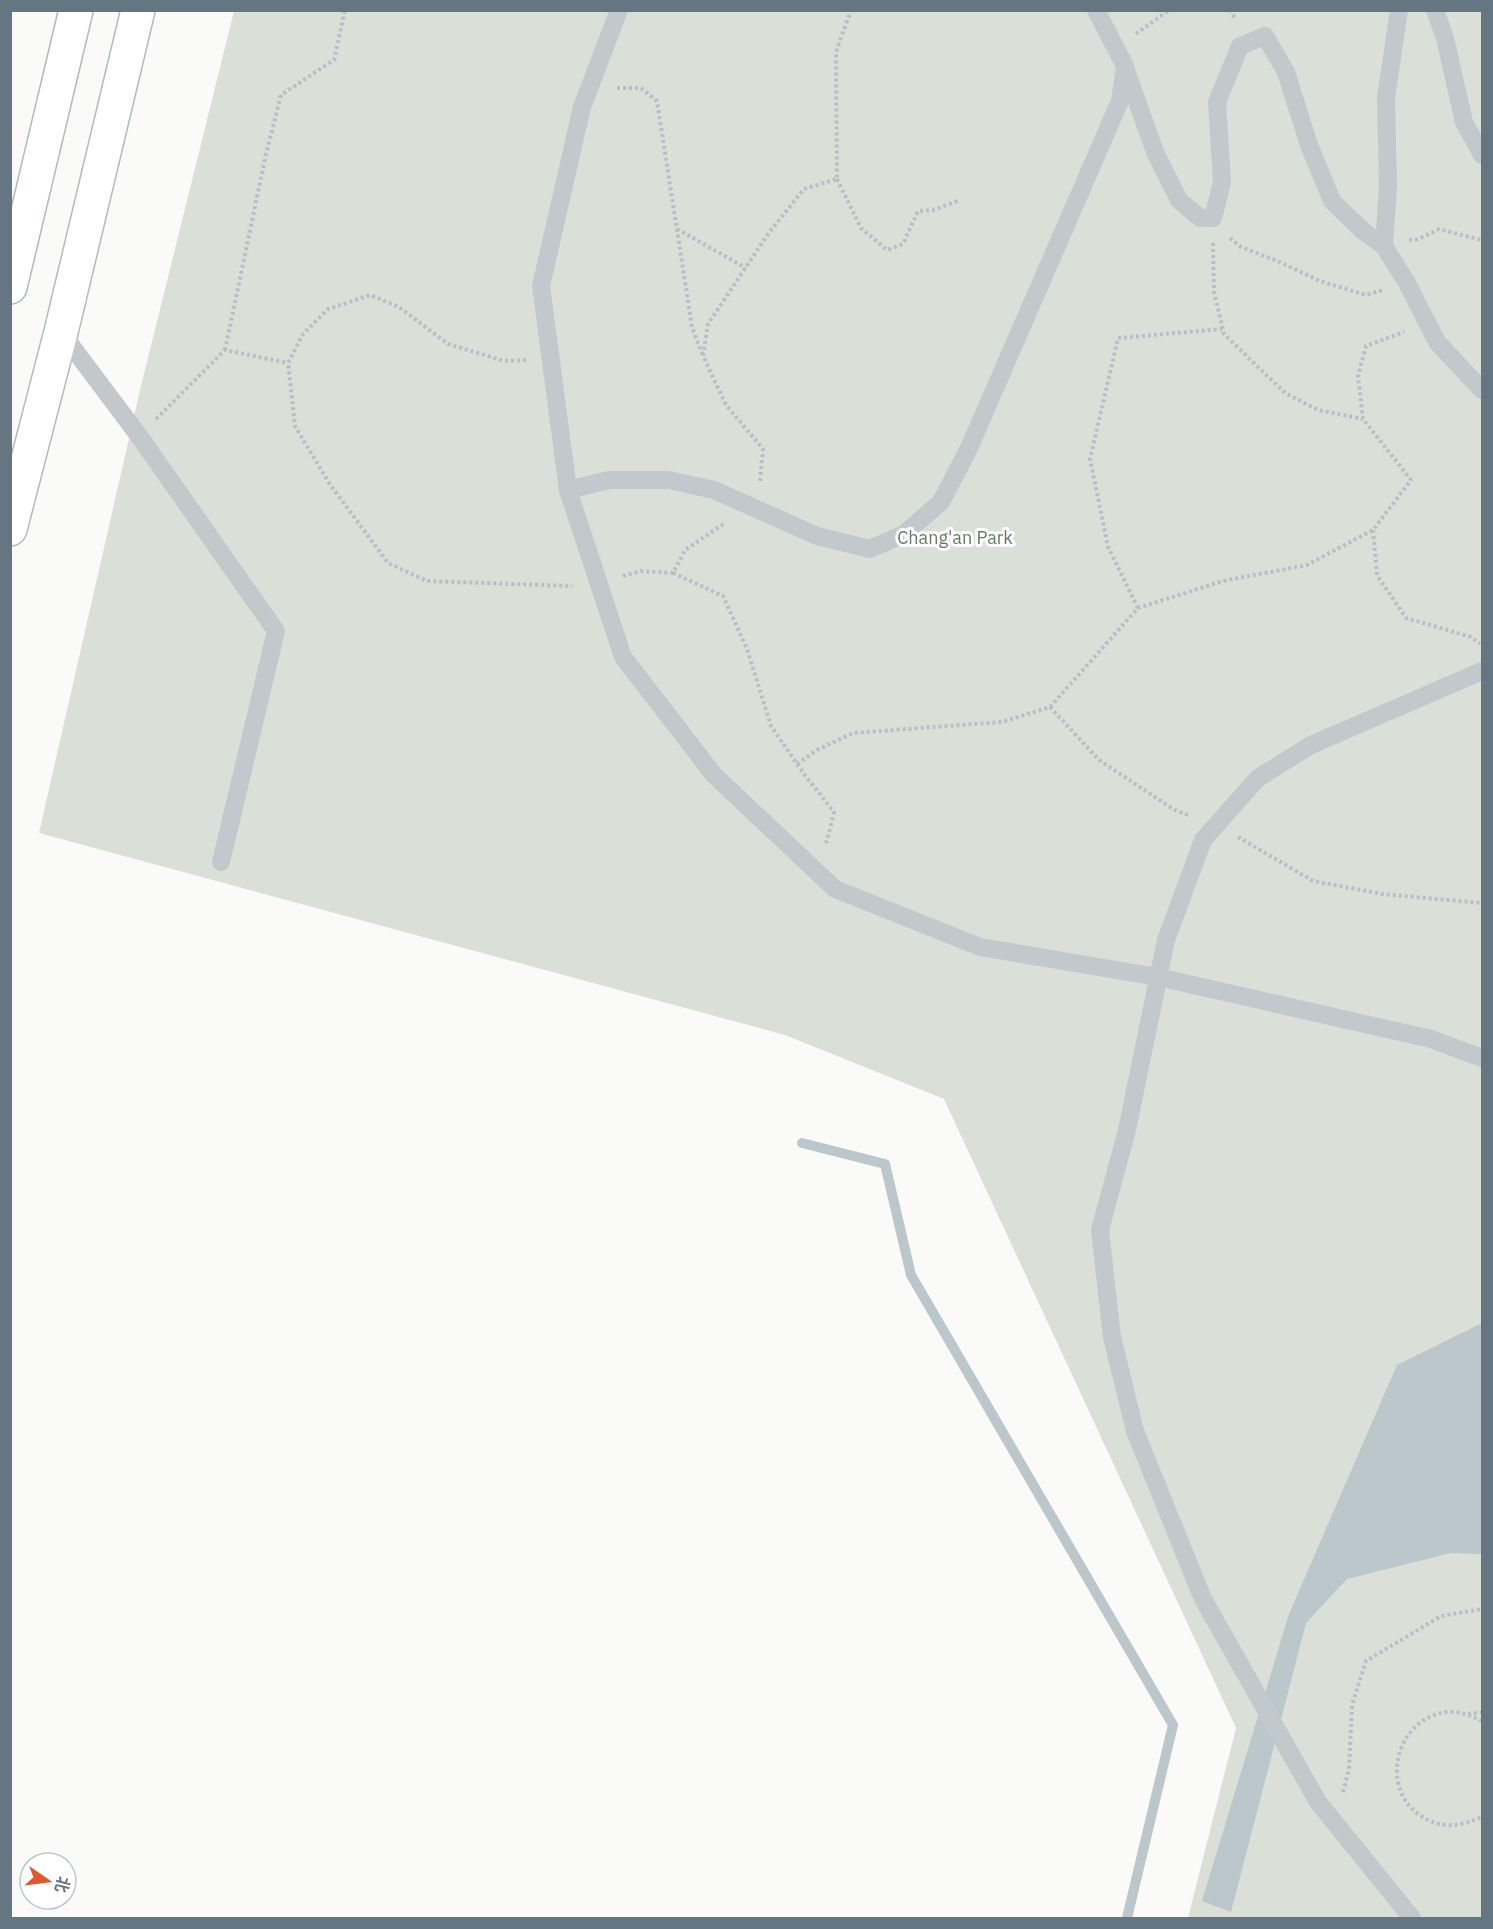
<svg xmlns="http://www.w3.org/2000/svg" width="1493" height="1929" font-family="'IBM Plex Sans','Noto Sans SC',sans-serif">
	<style>
		.green { fill: #dadfd7 }
		.water { fill: #bbc7cb }
		.lines { fill: none; stroke-linecap: round; stroke-linejoin: round }
		.stream { stroke: #bbc7cb; stroke-width: 10 }
		.secondary-casing { stroke: #b3babf; stroke-width: 36 }
		.path { stroke: #bbbfc2; stroke-width: 4; stroke-dasharray: 3 3; stroke-linecap: butt }
		.service { stroke: #c3c8cc; stroke-width: 18 }
		.secondary { stroke: #fff; stroke-width: 33 }
		.labels { text-anchor: middle; dominant-baseline: central; stroke-width: 6; stroke-linejoin: round; paint-order: stroke }
		.park-label { font-size: 18px; fill: #687a64; stroke: #fff }
	</style>
	<rect width="100%" height="100%" fill="#fafaf8"/>
	<polygon class="green" points="234,11 1482,11 1482,1918 1188,1918 1236,1728 944,1099 785,1035 39,833 140,390"/>
	<polygon class="water" points="1480,1324 1482,1325 1482,1554 1451,1553 1347,1579 1306,1623 1231,1912 1202,1901 1289,1614 1397,1365"/>
	<g class="lines">
		<polyline class="stream" points="802,1143 885,1164 911,1275 1173,1725 1127,1918"/>
		<g class="secondary-casing">
			<g id="secondary">
				<polyline points="10,287 76,10"/>
				<polyline points="10,529 61,332 138,10"/>
			</g>
		</g>
		<g class="path">
			<polyline points="1229,10 1236,19"/>
			<polyline points="1136,34 1169,10"/>
			<polyline points="617,88 641,88 657,101 692,327 703,356"/>
			<polyline points="837,179 861,228 887,250 903,244 918,211 933,210 960,200"/>
			<polyline points="677,229 746,268"/>
			<polyline points="1230,238 1241,247 1275,260 1320,281 1366,295 1383,290"/>
			<polyline points="1409,240 1419,239 1439,229 1482,240"/>
			<polyline points="1213,243 1214,292 1224,334 1285,393 1318,410 1363,419"/>
			<polyline points="225,350 266,154 281,95 334,60 345,10"/>
			<polyline points="526,360 504,361 448,344 399,307 370,295 328,309 303,334 288,363 295,426 329,483 388,563 427,581 572,586"/>
			<polyline points="156,419 225,350 288,363"/>
			<polyline points="760,481 763,449 726,405 703,356 708,324 768,234 804,189 837,179 836,52 851,10"/>
			<polyline points="1373,530 1377,575 1406,618 1471,637 1480,644"/>
			<polyline points="673,573 723,596 747,649 771,726 804,774 834,812 827,841 823,844"/>
			<polyline points="623,576 641,571 673,573 685,550 725,523"/>
			<polyline points="1138,608 1108,547 1090,459 1118,338 1222,329"/>
			<polyline points="1050,707 1099,760 1173,809 1190,816"/>
			<polyline points="797,764 817,750 853,733 1002,722 1050,707 1138,608 1223,581 1307,565 1373,530 1411,480 1363,419 1358,376 1366,346 1404,332"/>
			<polyline points="1238,837 1313,881 1382,894 1482,903"/>
			<polyline points="1468,1714 1482,1712"/>
			<path d="M1482 1721C1471 1716 1460 1711 1447 1712 1396 1718 1378 1788 1421 1816 1442 1830 1461 1826 1482 1817"/>
			<polyline points="1343,1792 1349,1769 1352,1705 1366,1661 1441,1616 1482,1609"/>
		</g>
		<g class="service">
			<polyline points="619,10 582,107 541,286 568,490 623,657 714,775 835,889 980,947 1158,977 1431,1039 1482,1058"/>
			<polyline points="1435,10 1445,38 1464,122 1482,155"/>
			<polyline points="1126,70 1155,152 1179,200 1200,218 1213,218 1222,182 1217,102 1240,46 1265,36 1286,72 1309,145 1332,201 1363,231 1384,246 1388,186 1386,98 1399,10"/>
			<polyline points="1384,246 1407,283 1437,342 1482,390"/>
			<polyline points="61,332 139,436 276,631 221,862"/>
			<polyline points="568,490 609,480 669,480 714,490 817,536 870,549 904,534 941,502 969,448 1120,101 1125,66 1096,10"/>
			<polyline points="1412,1918 1318,1802 1203,1599 1135,1431 1112,1337 1100,1230 1127,1130 1166,940 1203,840 1258,778 1311,745 1482,671"/>
		</g>
		<use href="#secondary" class="secondary"/>
	</g>
	<g class="labels">
		<g class="park-label">
			<text x="955" y="537">Chang'an Park</text>
		</g>
	</g>
	<rect width="1493" height="1929" fill="none" stroke="#657683" stroke-width="24"/>
	<g transform="translate(48 1881) rotate(104)"><circle r="28" fill="#ffffff" stroke="#c1c8cd" stroke-width="1.5"/>
	<path d="M0-4.5L10 22L0 15L-10 22Z" fill="#e4572e"/>
	<text y="-9" font-size="16" font-weight="bold" text-anchor="middle" fill="#657683">北</text>
	</g>
</svg>
